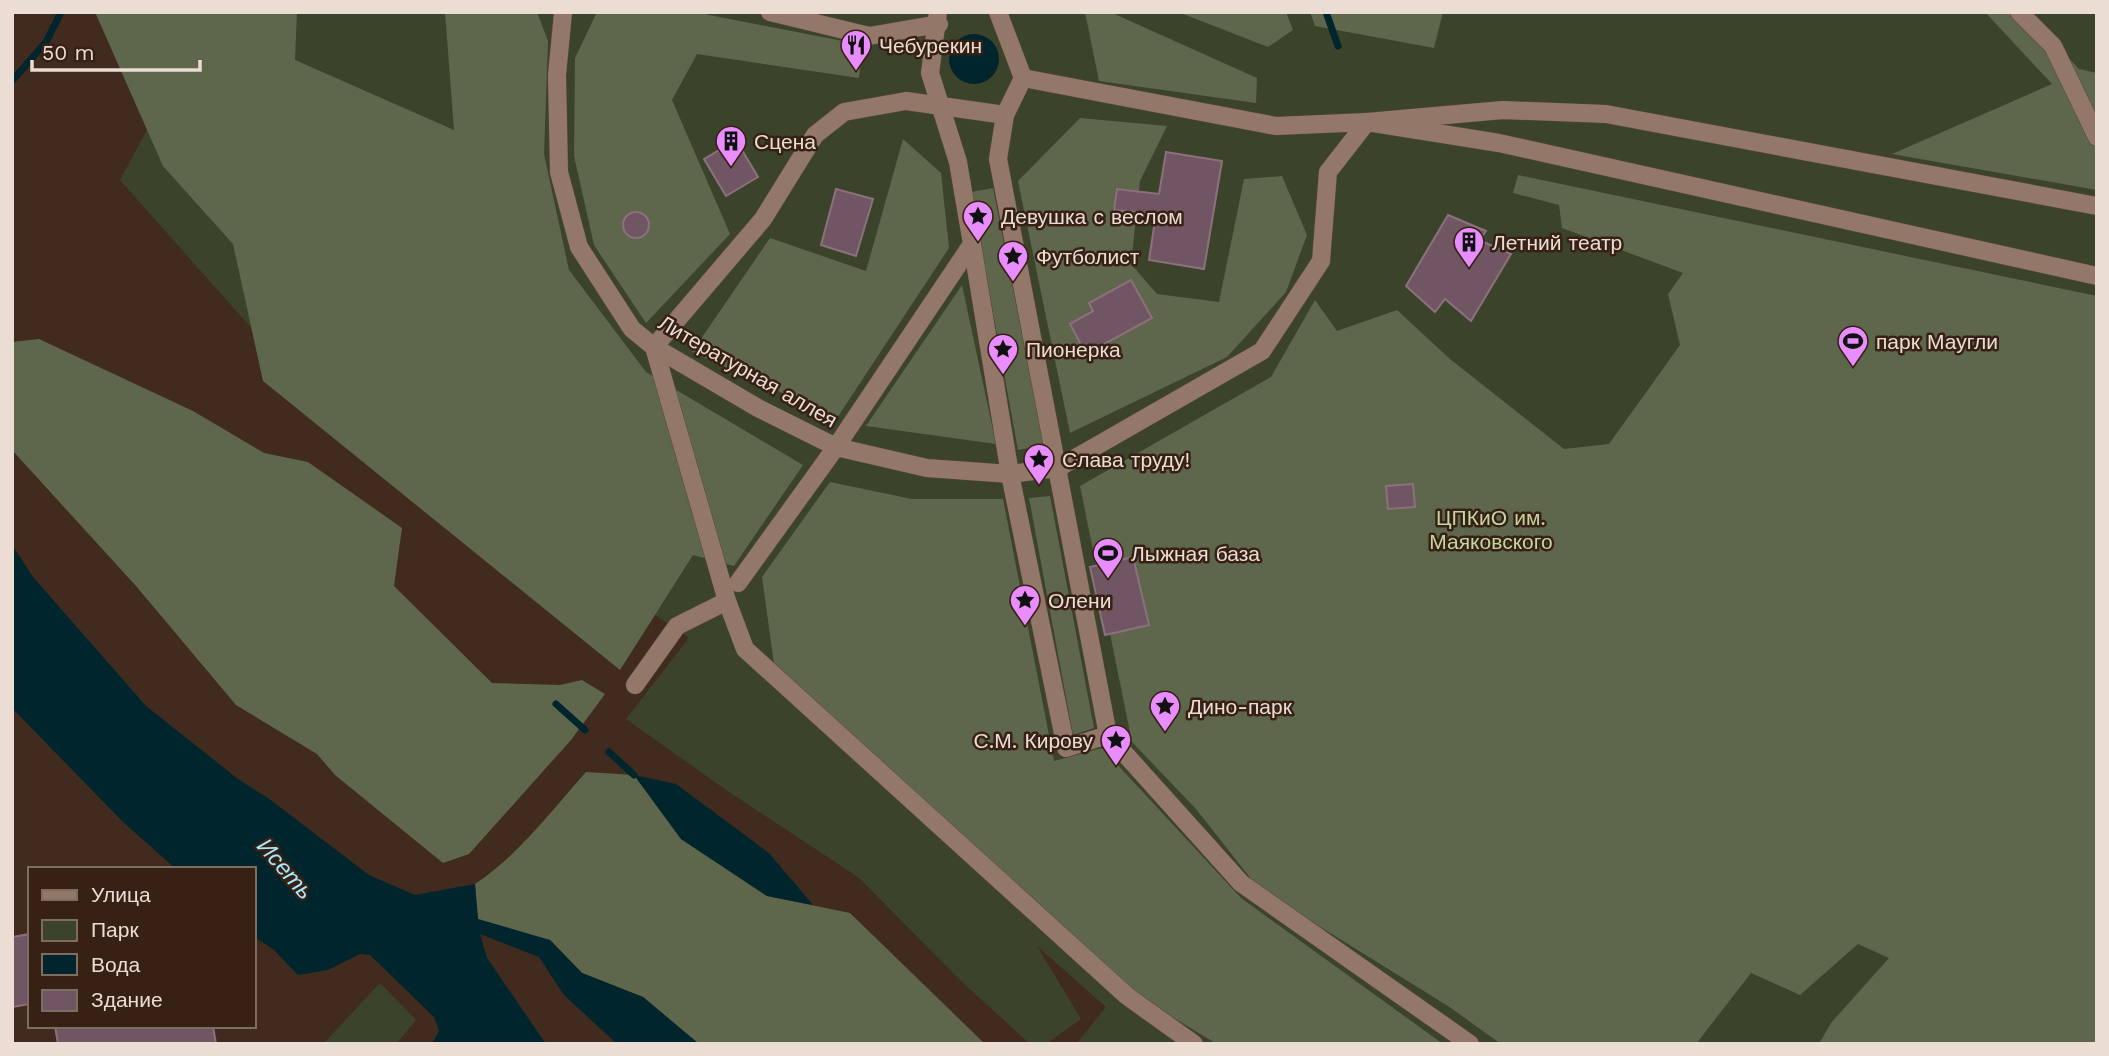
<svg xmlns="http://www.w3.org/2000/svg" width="2109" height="1056" font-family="'Work Sans',sans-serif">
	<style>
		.green { fill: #3b442b }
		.forest { fill: #5e674c }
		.water { fill: #00252d }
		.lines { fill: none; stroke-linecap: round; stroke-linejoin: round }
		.stream { stroke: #00252d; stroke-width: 7 }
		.building { fill: #705662; stroke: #8c707d; stroke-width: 2 }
		.minor-casing { stroke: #5a473c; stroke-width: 19 }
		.minor { stroke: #93786a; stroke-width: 18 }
		.labels { text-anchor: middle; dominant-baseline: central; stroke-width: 5; stroke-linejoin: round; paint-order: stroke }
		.poi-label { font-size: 21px; fill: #ebdcd4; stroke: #372115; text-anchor: start }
		.street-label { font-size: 21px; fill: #ebdcd4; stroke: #372115 }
		.park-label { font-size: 21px; fill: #c3d5a0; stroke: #372115 }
		.water-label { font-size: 23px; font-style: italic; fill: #a5ebfd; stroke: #372115 }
	</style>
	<rect width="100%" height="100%" fill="#412b1f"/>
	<g class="green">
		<polygon points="191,12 2097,12 2097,1044 1076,1044 1106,1007 1037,946 1081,1019 1046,1044 1030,1044 961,981 858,877 729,792 626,719 689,638 277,357 120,180 193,45"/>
		<polygon points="380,983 416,1020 396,1044 323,1044"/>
	</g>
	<g class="forest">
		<polygon points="95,12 297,12 295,60 454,130 445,12 537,12 548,41 544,154 569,270 646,372 803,465 734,566 693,555 620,670 263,381 233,244 163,166"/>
		<polygon points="597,12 694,12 863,45 859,78 697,54 672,100 730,234 646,323 594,245 574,156 575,58"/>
		<polygon points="1085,12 1110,12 1257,78 1256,103 1099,81"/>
		<polygon points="1178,12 1286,12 1293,30 1268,47"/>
		<polygon points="1310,12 1443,12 1434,48 1315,26"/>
		<polygon points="1985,12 2025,12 2079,69 2097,73 2097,190 1892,154 2052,84"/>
		<polygon points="1080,118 1167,126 1140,181 1131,264 1157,294 1219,302 1244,179 1282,176 1307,235 1286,292 1227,357 1070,433 1018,181"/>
		<polygon points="903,139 941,173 949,248 837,418 692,352 770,238 866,271"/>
		<polygon points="1518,175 2097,296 2097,1044 1819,1044 1831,1023 1889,958 1858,944 1800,995 1751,973 1696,1044 1501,1044 1448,1006 1259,889 1196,809 1132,742 1080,486 1271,377 1315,300 1337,331 1397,310 1450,359 1564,449 1609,444 1680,345 1668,294 1683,273 1562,228 1559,205 1513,193"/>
		<polygon points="993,188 1044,445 1018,450 971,192"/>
		<polygon points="962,285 996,444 866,426"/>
		<polygon points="39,339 193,411 264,453 308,462 402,528 394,586 492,683 560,685 582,680 605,694 571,740 469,854 443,863 335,775 317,754 236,705 136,586 12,450 12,342"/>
		<polygon points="830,482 912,499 1003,499 1054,761 1102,748 1241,898 1443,1044 1217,1044 1123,987 774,664 762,577"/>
		<polygon points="1050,496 1094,728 1073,735 1029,498"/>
		<path d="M586 772 634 775 681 839 767 896 850 913 985 1044H699L643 997 582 973 550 940 479 934 475 884C518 856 552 810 586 772Z"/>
	</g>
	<g class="water">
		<circle cx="974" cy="59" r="25"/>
		<polygon points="12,545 33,577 146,706 238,779 268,798 369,875 415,895 475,884 478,919 550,940 582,973 643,997 699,1044 617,1044 564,995 539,957 480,934 487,958 546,1044 432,1044 439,1031 434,1017 370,955 360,954 328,970 298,975 273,949 254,937 254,869 176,869 122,821 12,708"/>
		<polygon points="634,775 676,784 769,853 813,905 767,896 681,839"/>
	</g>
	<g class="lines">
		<g class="stream">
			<polyline points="1326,12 1338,46"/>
			<polyline points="12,81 46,42 61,12"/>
			<polyline points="556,704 585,730"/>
			<polyline points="609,752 634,775"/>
		</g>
	</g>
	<g class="building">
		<polygon points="736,140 758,177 726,196 704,159"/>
		<polygon points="1166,152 1222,161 1204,269 1149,260 1156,214 1114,210 1117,189 1159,194"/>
		<polygon points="836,189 873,199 856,256 821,245"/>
		<circle cx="636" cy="225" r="13"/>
		<polygon points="1448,215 1486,231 1479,240 1511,254 1471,321 1445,299 1435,312 1406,286"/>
		<polygon points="1131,280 1152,318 1086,354 1070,324 1093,311 1089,303"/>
		<polygon points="1413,484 1415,507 1388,509 1386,486"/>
		<polygon points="1133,557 1149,625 1105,635 1090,567"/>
		<polygon points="30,934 30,1004 12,1007 12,937"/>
		<polygon points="55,1026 213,1026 216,1044 58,1044"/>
	</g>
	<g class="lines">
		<g class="minor-casing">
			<g id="minor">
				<polyline points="770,12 869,36 939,24"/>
				<polyline points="998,12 1023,78 1005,115 998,159 1108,735"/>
				<polyline points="2019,12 2053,46 2097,137"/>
				<polyline points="563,13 557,75 559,172 579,247 632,329 654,347 758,408 836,447 927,468 1010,474 1058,468 1262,351 1321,261 1328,172 1367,122 1503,110 1606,114 2097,206"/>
				<polyline points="1023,78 1276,126 1367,122 1499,143 2097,276"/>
				<polyline points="1005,115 906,101 844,112 815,135 763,219 654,347 727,601 745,649 1127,996 1194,1044"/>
				<polyline points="972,244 1010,474 1066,748 1108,735 1241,883 1470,1044"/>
				<polyline points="738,583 836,447 972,244 958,162 930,73 938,12"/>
				<polyline points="635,685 677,626 727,601"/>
			</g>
		</g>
		<use href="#minor" class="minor"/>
	</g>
	<defs>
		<g id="restaurant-pin" transform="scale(1.575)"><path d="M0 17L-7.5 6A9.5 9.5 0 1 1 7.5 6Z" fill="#e98dfe" stroke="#372115"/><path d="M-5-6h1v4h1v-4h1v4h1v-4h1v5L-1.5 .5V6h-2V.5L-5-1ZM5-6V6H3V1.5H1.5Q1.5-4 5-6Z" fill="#111"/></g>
		<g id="building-pin" transform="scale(1.575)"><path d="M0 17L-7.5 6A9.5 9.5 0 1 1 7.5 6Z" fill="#e98dfe" stroke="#372115"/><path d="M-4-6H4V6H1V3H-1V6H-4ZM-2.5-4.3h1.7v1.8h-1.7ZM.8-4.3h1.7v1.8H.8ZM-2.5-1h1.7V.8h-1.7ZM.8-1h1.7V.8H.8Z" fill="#111"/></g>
		<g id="sight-pin" transform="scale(1.575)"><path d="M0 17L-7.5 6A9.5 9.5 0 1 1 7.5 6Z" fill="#e98dfe" stroke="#372115"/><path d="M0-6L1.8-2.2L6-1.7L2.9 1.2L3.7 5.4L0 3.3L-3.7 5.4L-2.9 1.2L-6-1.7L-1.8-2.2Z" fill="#111"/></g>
		<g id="stadium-pin" transform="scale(1.575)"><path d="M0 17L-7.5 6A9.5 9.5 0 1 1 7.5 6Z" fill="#e98dfe" stroke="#372115"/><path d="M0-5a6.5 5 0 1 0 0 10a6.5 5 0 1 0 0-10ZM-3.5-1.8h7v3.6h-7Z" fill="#111"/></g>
	</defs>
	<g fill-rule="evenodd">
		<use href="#restaurant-pin" x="856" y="45"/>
		<use href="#building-pin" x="731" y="141"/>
		<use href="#sight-pin" x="978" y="216"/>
		<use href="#building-pin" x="1469" y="242"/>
		<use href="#sight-pin" x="1013" y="256"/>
		<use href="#stadium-pin" x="1853" y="341"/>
		<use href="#sight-pin" x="1003" y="349"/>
		<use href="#sight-pin" x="1039" y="459"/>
		<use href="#stadium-pin" x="1108" y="553"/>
		<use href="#sight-pin" x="1025" y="600"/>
		<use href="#sight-pin" x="1165" y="706"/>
		<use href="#sight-pin" x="1116" y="740"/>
	</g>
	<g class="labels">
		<g class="poi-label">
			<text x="879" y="45">Чебурекин</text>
			<text x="754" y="141">Сцена</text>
			<text x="1001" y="216">Девушка с веслом</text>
			<text x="1492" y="242">Летний театр</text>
			<text x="1036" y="256">Футболист</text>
			<text x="1876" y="341">парк Маугли</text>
			<text x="1026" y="349">Пионерка</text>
			<text x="1062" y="459">Слава труду!</text>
			<text x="1131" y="553">Лыжная база</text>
			<text x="1048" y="600">Олени</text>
			<text x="1188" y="706">Дино-парк</text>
			<text x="1093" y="740" text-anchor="end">С.М. Кирову</text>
		</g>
		<g class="street-label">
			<text transform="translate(748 371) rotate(30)">Литературная аллея</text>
		</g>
		<g class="park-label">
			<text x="1491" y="517">ЦПКиО им.<tspan x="1491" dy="24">Маяковского</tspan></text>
		</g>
		<g class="water-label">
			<text transform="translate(285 869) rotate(49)">Исеть</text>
		</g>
	</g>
	<rect width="2109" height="1056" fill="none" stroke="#ebdcd4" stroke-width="28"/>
	<rect x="28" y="867" width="228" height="161" fill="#372115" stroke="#7f6c61" stroke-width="2"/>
	<rect x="42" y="890" width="35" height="10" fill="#93786a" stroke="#7f6c61" stroke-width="2"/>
	<text x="91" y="902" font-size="21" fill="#ebdcd4">Улица</text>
	<rect x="42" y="920" width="35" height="21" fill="#3b442b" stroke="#7f6c61" stroke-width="2"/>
	<text x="91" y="937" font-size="21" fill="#ebdcd4">Парк</text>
	<rect x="42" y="954" width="35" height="21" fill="#00252d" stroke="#7f6c61" stroke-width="2"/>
	<text x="91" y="972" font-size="21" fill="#ebdcd4">Вода</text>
	<rect x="42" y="990" width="35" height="21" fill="#705662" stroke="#7f6c61" stroke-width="2"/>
	<text x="91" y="1007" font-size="21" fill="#ebdcd4">Здание</text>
	<path d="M32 60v10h168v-10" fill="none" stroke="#ebdcd4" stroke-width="3.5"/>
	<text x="42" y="60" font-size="21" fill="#ebdcd4" stroke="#372115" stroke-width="5" paint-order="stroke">50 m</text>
</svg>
